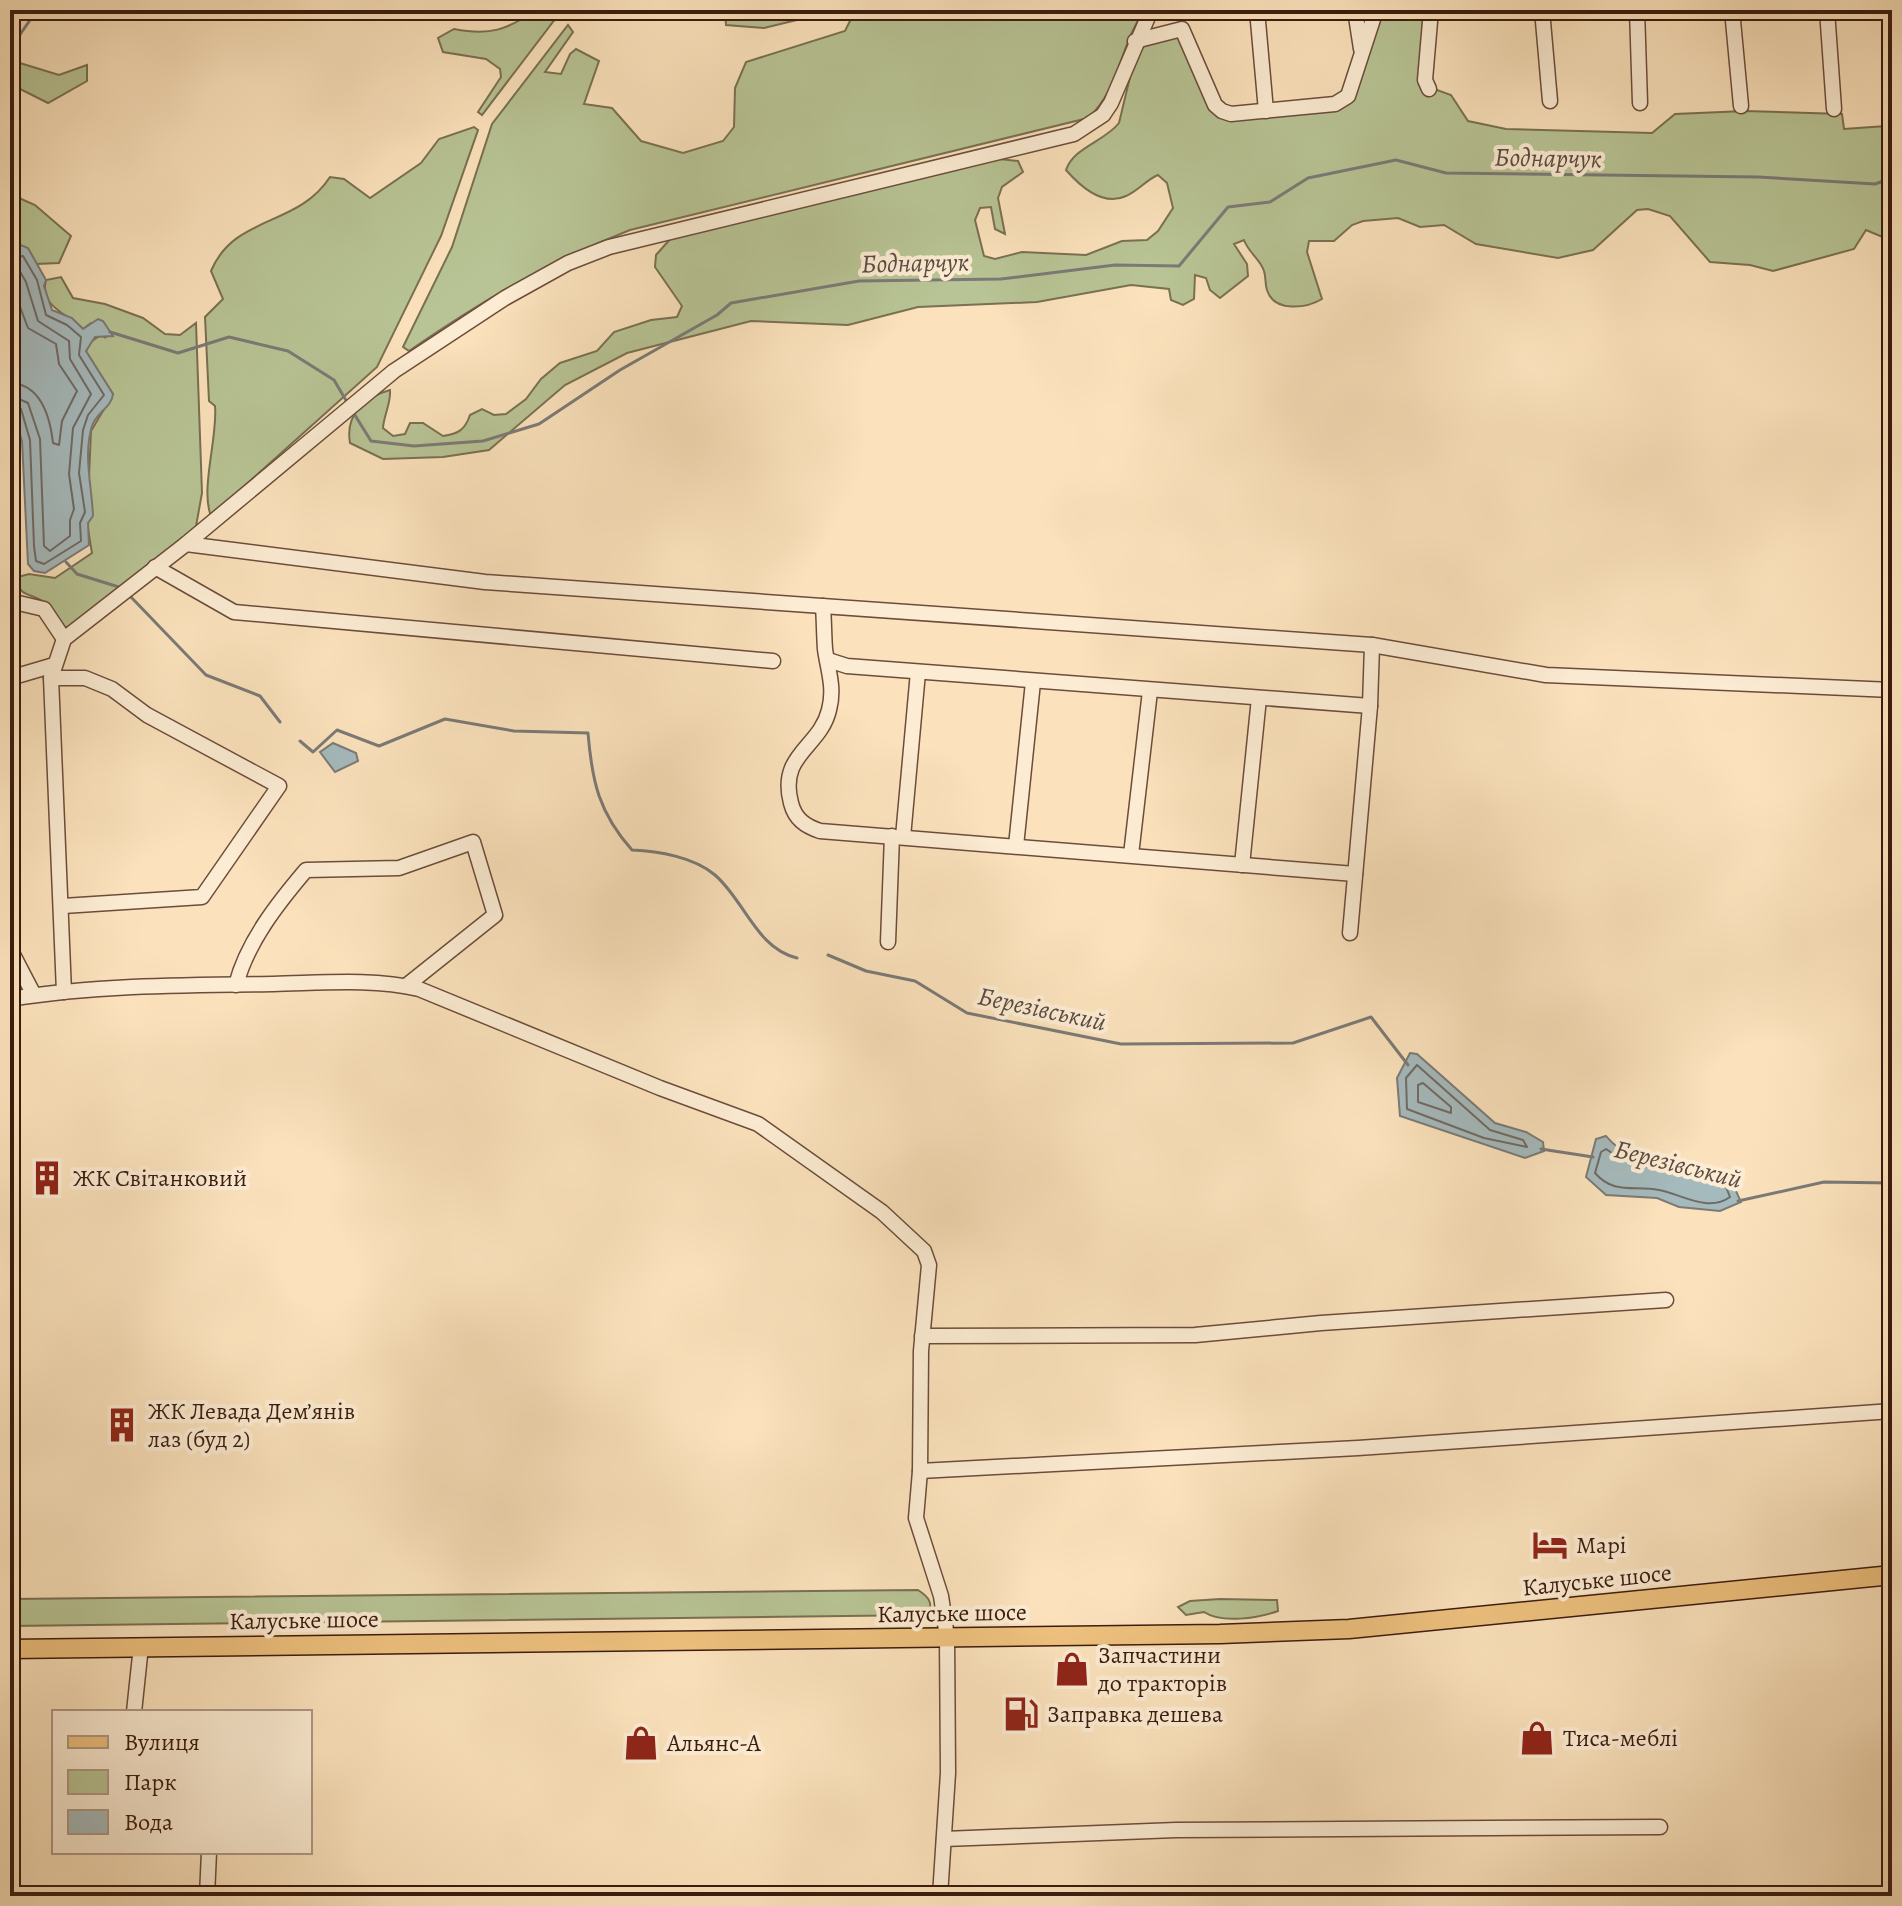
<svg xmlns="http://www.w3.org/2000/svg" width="1902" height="1906" font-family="Alegreya,serif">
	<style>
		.green { fill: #b8c495; stroke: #7a7052; stroke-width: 2 }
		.water { fill: #a5babd; stroke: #7b7a77; stroke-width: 2 }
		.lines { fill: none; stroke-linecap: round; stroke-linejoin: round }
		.shore { stroke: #706a66; stroke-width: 2 }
		.stream { stroke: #7b7a77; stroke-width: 3 }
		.minor-casing { stroke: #6b4d3a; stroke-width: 17 }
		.major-casing { stroke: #3b1b0f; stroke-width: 21 }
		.minor { stroke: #fcecd3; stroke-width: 14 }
		.major { stroke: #eec17e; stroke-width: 18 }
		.labels { text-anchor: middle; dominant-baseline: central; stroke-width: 8; stroke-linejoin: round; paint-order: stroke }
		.poi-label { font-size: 24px; fill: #3b1b0f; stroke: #fcecd3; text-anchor: start }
		.street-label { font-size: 24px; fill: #3b1b0f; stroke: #fcecd3 }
		.water-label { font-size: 26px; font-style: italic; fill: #5b4b43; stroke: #fcecd3 }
	</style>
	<rect width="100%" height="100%" fill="#fbe2bc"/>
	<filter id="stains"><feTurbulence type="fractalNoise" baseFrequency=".0025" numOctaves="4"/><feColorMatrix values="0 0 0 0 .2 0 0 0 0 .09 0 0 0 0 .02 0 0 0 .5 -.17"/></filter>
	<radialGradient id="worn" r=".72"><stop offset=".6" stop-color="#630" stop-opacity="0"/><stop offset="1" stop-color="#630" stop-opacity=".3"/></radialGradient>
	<g class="green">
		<path d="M537 10H562L482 115 478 112 501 77 500 69 486 59 443 52 438 38 454 29C490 36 506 30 537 10Z"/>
		<polygon points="725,10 838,10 764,28 726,25"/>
		<path d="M843 10H1145C1120 43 1120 90 1088 118L630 230C544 264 485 299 409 351L403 347 452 247 492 124 568 25 573 32 545 72 561 74 570 54 576 49 599 61 584 104 612 108 641 141 683 153 723 141 734 127 735 88 746 62 845 31 850 21Z"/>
		<path d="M1378 10H1434L1428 82 1434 89 1451 95 1468 121 1506 129 1652 133 1675 114 1745 111 1842 114 1844 129 1886 126V111L1892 110V241L1866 230 1854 249 1773 271 1750 265 1710 262 1670 216 1648 209 1637 210 1593 250 1558 258 1476 244 1444 225 1420 227 1398 218 1363 221 1352 225 1334 241H1309L1307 252 1322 299C1307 308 1274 313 1267 290 1265 284 1266 277 1264 271 1261 260 1248 252 1244 240L1234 244 1247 264 1248 276 1220 298 1210 290 1206 278 1195 275 1194 299 1183 305 1171 300 1169 289 1131 285 1037 302 918 307 848 325 751 321 627 353 565 385 489 450 443 457 383 459 350 443C345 415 364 397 390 390 391 404 384 414 383 428L393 436 405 434 410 423H423L443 436C458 434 465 430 470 415L482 409 494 415 506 414 526 399 541 379 560 363 597 351 614 332 651 320 677 317 682 306 655 267 656 255 672 237 980 157 1018 161 1023 172 1002 187 998 198 1005 234 995 229 991 207 980 208 975 220 984 256 995 259 1022 252 1086 255 1122 241 1147 240 1158 231 1173 208 1167 183 1158 175C1146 180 1138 191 1126 196 1103 207 1080 186 1066 170 1074 147 1104 142 1119 123L1136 52 1145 45 1182 35 1226 115 1340 105Z"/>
		<polygon points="10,60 59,75 87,65 87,81 48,103 10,84"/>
		<path d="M474 127 478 130 441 236 377 367 211 516C200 489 218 437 215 406L209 401 205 317 223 299 211 271C235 214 297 228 330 177L344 179 370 198 421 163 439 139Z"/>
		<polygon points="10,194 35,205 71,236 59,263 36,264 10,255"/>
		<path d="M61 277 73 298 105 304 143 318 165 334 180 335 196 323 202 493 195 532 70 627H61C56 619 51 610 45 603 33 592 17 599 18 577L29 574 55 578 92 553 87 523 91 431 113 394 86 352 89 343 101 335 106 338 91 323 83 329C67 313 39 307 46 280Z"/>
		<path d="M918 1590C929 1597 933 1603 929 1615L10 1626V1599Z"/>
		<path d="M1220 1599 1277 1600 1278 1611C1258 1618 1222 1624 1204 1612L1186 1615 1178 1607 1190 1601Z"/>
	</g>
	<g class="water">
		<path d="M18 244 28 248 46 280 44 286 52 310 72 318 83 329 98 319 103 321 113 336 95 337 86 351 113 394C112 407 96 413 92 426 83 455 92 487 93 516L88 523 89 545 45 573 34 571 28 564 22 441 10 405V254Z"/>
		<polygon points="333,743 356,753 358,761 335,772 320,752"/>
		<polygon points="1410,1053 1417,1054 1495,1123 1526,1132 1543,1142 1544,1151 1525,1158 1400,1116 1397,1078"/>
		<path d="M1606 1136C1634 1171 1692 1163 1731 1180L1741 1202 1720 1211 1679 1207 1657 1198 1606 1195 1586 1177 1596 1139Z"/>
	</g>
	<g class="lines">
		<g class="shore">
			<polyline points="10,257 23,256 37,280 46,315 67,325 81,337 79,355 104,395 88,415 83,430 79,473 85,512 80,523 81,541 44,564 36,561 34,546 30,440 21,409 10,405"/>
			<polyline points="10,267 18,268 26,282 38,321 69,341 70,359 91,394 73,428 69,474 74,509 70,520 70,536 50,551 44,546 40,439 28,403 10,395"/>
			<path d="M10 280 28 328 56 344 59 364 77 391 62 421 59 445 53 443C50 417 41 384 10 383"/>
			<polygon points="1417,1065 1490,1130 1523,1140 1527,1147 1484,1138 1407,1109 1406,1078"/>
			<polygon points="1423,1083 1451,1107 1451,1113 1418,1102 1418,1085"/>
			<path d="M1606 1149C1641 1175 1687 1168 1726 1187L1730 1197C1708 1213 1681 1194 1659 1190 1634 1185 1614 1195 1595 1173L1601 1152Z"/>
		</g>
		<g class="stream">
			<polyline points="10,49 37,10"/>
			<polyline points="110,332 178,353 229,337 288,351 334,380 347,402"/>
			<polyline points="353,412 371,441 414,446 483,441 539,424 620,370 717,315 731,303 859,281 1001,279 1115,265 1179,266 1228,207 1270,202 1308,178 1396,160 1446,173 1758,177 1875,184 1892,178"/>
			<polyline points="66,562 77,574 122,588"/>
			<polyline points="130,596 206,675 260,696 280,722"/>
			<path d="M300 741 313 752 337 730 379 746 445 719 514 731 588 733C592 782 599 813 632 850 658 851 694 857 715 875 745 901 756 948 797 958"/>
			<polyline points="828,955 866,971 915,981 967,1013 1121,1044 1293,1043 1371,1017 1408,1065"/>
			<polyline points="1541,1149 1593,1157"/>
			<polyline points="1738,1201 1824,1182 1892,1183"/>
		</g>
		<g class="minor-casing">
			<g id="minor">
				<polyline points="1257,10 1266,111"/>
				<polyline points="1355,10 1361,49"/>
				<polyline points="1542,10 1550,101"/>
				<polyline points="1637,10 1640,103"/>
				<polyline points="1732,10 1741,106"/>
				<polyline points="1827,10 1834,109"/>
				<polyline points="1135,41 1182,29 1215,105 1222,111 1231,114 1335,104 1348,96 1376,10"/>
				<polyline points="1429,89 1425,80 1431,10"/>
				<polyline points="10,478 10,568"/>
				<polyline points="186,544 485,582 1372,645 1546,675 1892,690"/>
				<polyline points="155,567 234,612 773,661"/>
				<polyline points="10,575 12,600"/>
				<polyline points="10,601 44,609 64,639"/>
				<path d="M823 606C824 620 824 635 825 649 828 671 835 688 829 710 820 748 778 754 791 803 795 819 805 826 820 831L1355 874"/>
				<polyline points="828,660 847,666 1370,706"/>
				<polyline points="10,678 54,665"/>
				<polyline points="51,678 85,678 112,689 147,715 279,786 202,897 63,906"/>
				<polyline points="903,837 918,672"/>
				<polyline points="1016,846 1033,682"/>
				<polyline points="1131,855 1150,691"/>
				<polyline points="1242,865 1259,698"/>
				<polyline points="1350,933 1370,706 1372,645"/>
				<polyline points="888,942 892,836"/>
				<polyline points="10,949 34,995"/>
				<path d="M236 985C247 942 278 903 306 870L399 868 473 842 495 915 406 986"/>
				<polyline points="64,992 51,678 64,639 186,544 394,371 505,298 568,263 609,247 1074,134 1103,115 1111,103 1151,10"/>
				<path d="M10 999C96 985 186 985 273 984 322 983 372 978 419 989L660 1088 758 1124 882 1212 924 1251 929 1265 921 1351 920 1471 916 1518 941 1596 947 1637 948 1773 940 1896"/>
				<polyline points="922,1336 1195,1335 1321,1323 1666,1300"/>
				<polyline points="920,1471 1358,1448 1892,1411"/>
				<polyline points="134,1712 141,1646"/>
				<polyline points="944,1839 1176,1830 1660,1827"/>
				<polyline points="207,1896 209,1852"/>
			</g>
		</g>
		<g class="major-casing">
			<polyline id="major" points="10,1649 1220,1634 1349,1629 1892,1575"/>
		</g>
		<use href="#minor" class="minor"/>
		<use href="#major" class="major"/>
	</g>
	<defs>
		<g id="building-bare" transform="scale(2.76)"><path d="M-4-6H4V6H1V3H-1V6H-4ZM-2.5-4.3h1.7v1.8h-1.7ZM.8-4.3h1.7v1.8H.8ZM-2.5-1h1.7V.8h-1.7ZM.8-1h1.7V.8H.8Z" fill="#8f2418" stroke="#fcecd3" stroke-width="2.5" paint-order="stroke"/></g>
		<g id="hotel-bare" transform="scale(2.76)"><path d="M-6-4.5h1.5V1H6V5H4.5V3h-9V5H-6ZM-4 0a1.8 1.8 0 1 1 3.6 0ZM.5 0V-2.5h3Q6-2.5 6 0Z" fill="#8f2418" stroke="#fcecd3" stroke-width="2.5" paint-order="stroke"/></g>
		<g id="shop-bare" transform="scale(2.76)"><path d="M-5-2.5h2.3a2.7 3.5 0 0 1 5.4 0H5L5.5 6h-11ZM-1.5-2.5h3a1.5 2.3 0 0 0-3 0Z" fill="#8f2418" stroke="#fcecd3" stroke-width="2.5" paint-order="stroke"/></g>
		<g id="fuel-bare" transform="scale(2.76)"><path d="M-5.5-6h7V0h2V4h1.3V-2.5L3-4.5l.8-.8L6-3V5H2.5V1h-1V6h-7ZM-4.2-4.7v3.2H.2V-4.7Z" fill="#8f2418" stroke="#fcecd3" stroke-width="2.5" paint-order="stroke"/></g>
	</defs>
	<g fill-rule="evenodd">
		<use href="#building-bare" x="47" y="1178"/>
		<use href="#building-bare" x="122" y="1425"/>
		<use href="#hotel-bare" x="1550" y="1545"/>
		<use href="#shop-bare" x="1072" y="1669"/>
		<use href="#fuel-bare" x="1021" y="1714"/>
		<use href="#shop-bare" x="1537" y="1738"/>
		<use href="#shop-bare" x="641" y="1743"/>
	</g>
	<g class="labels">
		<g class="poi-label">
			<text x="73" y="1178">ЖК Світанковий</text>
			<text x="148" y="1411">ЖК Левада Дем’янів<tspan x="148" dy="28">лаз (буд 2)</tspan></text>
			<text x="1576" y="1545">Марі</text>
			<text x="1098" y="1655">Запчастини<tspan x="1098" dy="28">до тракторів</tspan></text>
			<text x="1047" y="1714">Заправка дешева</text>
			<text x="1563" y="1738">Тиса-меблі</text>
			<text x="667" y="1743">Альянс-А</text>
		</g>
		<g class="street-label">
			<text transform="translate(1597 1580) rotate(-6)">Калуське шосе</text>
			<text transform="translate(952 1613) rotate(-1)">Калуське шосе</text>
			<text transform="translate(304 1620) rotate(-1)">Калуське шосе</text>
		</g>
		<g class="water-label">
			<text transform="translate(1548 158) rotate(1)">Боднарчук</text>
			<text transform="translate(915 263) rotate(-1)">Боднарчук</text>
			<text transform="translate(1042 1009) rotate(12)">Березівський</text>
			<text transform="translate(1678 1164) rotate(14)">Березівський</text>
		</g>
	</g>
	<rect width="1902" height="1906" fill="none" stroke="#fbe2bc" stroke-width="40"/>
	<rect x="12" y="12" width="1878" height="1882" fill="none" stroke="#3b1b0f" stroke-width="4"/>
	<rect x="20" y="20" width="1862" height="1866" fill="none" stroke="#3b1b0f" stroke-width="2"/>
	<rect x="52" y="1710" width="260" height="144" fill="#fcecd3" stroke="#af9885" stroke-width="2"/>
	<rect x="68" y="1736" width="40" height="12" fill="#eec17e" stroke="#af9885" stroke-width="2"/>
	<text x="124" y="1750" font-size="24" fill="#3b1b0f">Вулиця</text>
	<rect x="68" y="1770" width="40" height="24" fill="#b8c495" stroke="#af9885" stroke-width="2"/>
	<text x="124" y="1790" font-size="24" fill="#3b1b0f">Парк</text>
	<rect x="68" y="1810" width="40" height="24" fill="#a5babd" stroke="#af9885" stroke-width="2"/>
	<text x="124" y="1830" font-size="24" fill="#3b1b0f">Вода</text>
	<rect width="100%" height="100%" filter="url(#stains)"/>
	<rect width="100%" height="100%" fill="url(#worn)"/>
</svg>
